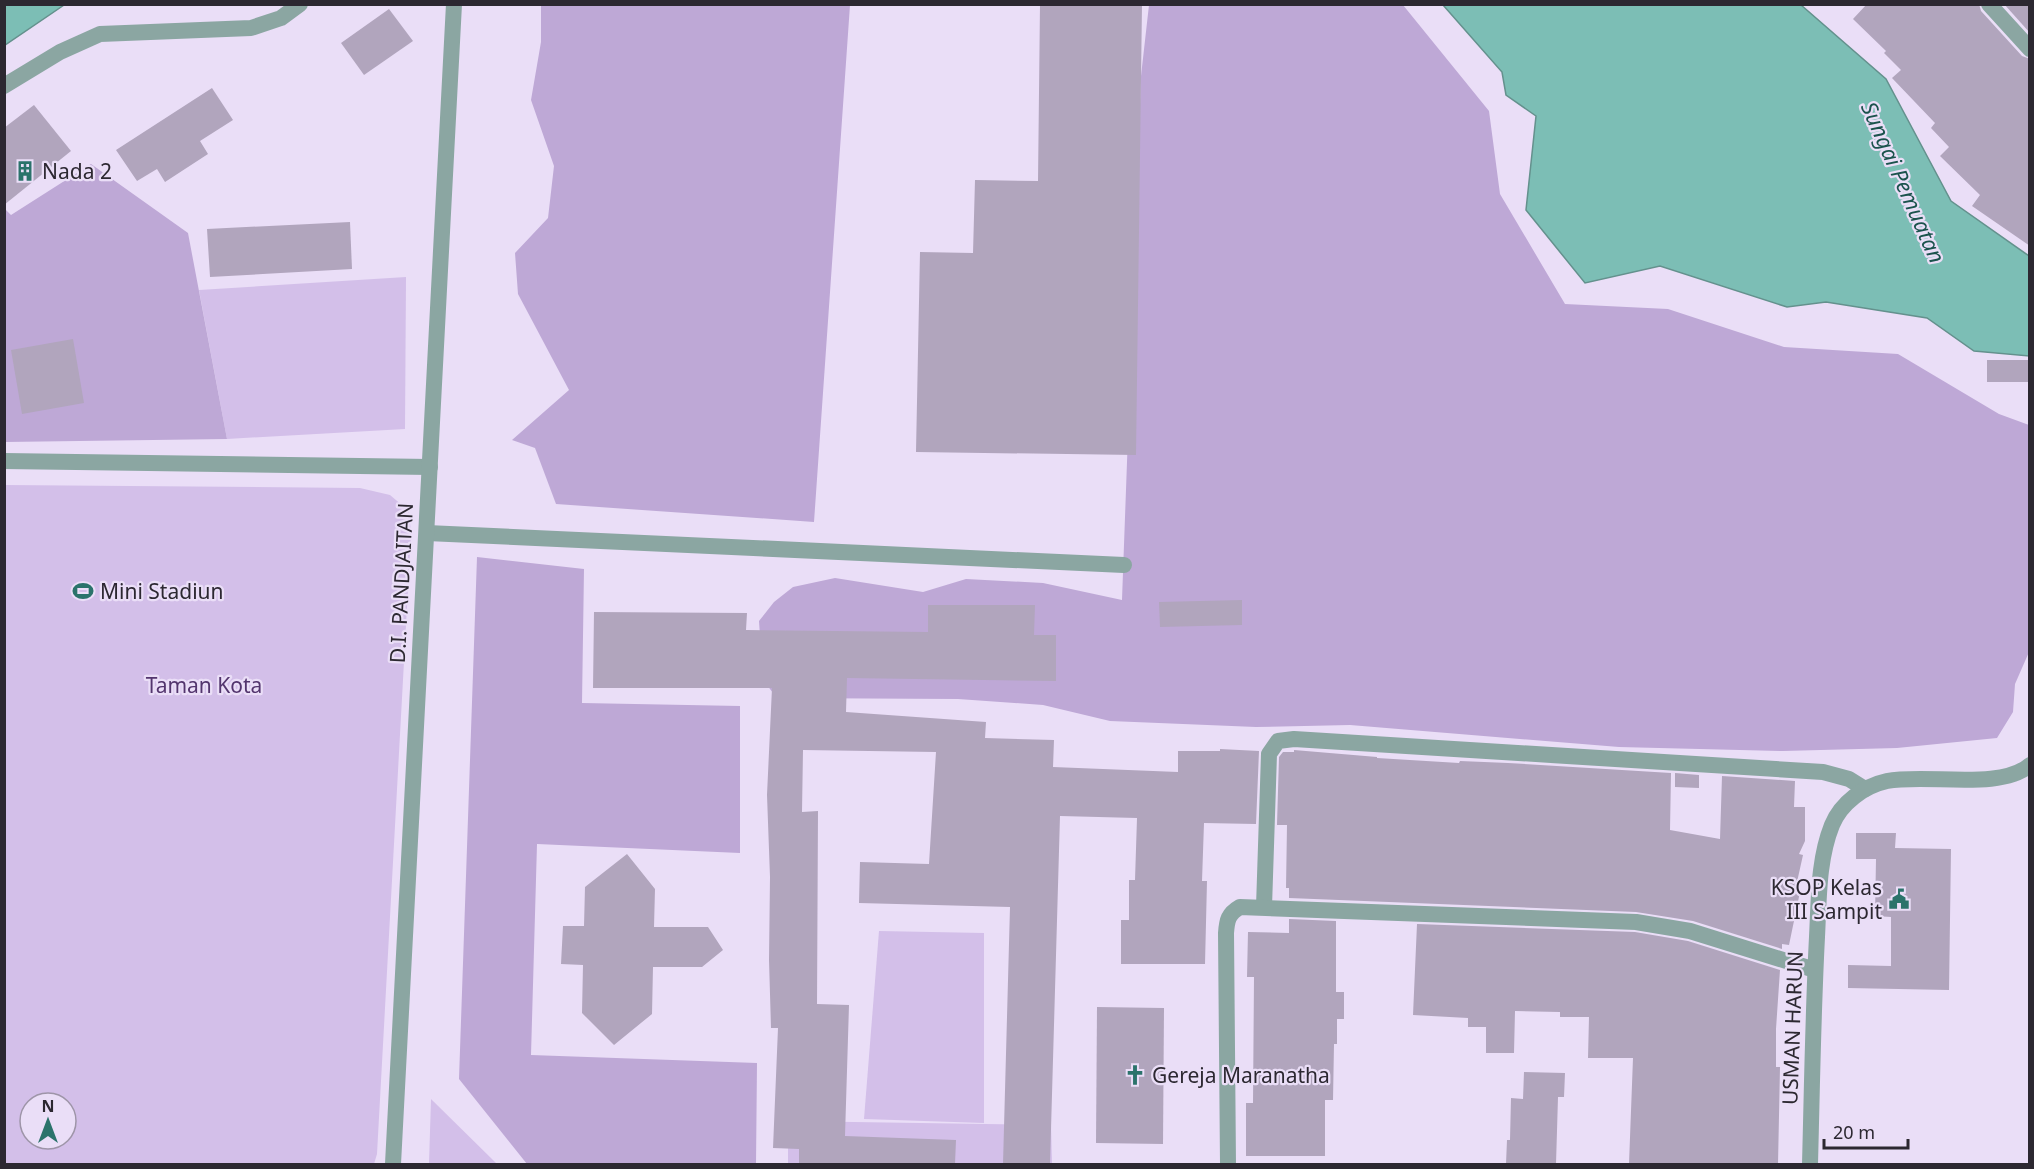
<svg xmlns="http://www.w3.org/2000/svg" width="2034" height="1169" font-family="'Noto Sans',sans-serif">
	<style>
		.green { fill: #d3bfe9; fill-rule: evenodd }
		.forest { fill: #bea8d6 }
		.water { fill: #7cbeb5; stroke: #64918d; stroke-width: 1.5 }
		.building { fill: #b1a5bd }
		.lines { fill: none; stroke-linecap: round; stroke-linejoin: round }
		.minor { stroke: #8ba6a2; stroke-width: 16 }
		.tertiary { stroke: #8ba6a2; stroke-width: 16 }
		.labels { text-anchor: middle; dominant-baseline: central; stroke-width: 4.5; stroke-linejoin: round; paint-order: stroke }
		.poi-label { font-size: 21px; fill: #2c2831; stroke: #eadef7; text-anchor: start }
		.street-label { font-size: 21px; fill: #2c2831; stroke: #eadef7 }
		.park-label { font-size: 21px; fill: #53356e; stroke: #eadef7 }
		.water-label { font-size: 22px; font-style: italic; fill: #1b534d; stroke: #eadef7 }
	</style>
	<rect width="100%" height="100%" fill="#eadef7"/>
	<g class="green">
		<polygon points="406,277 405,429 227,439 199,290"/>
		<path d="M5 485 360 488 390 495 409 511 411 534 377 1154 374 1164H5ZM30 1103H66V1139H30Z"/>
		<polygon points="879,931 984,933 984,1123 864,1119"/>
		<polygon points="431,1099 497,1164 429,1164"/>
		<polygon points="788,1121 1051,1125 1052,1164 788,1164"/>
	</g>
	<g class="forest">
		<polygon points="541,5 850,5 814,522 556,504 535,448 512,440 569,390 518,294 515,253 548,218 554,166 531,100 541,42"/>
		<polygon points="1149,5 1403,5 1489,111 1500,194 1565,304 1668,309 1784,347 1898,354 1999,414 2029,425 2029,652 2015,684 2013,712 1997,738 1897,748 1783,751 1619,747 1350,725 1256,727 1110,721 1043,705 958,699 777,698 763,680 759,621 774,602 793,587 835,578 923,592 966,579 1043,583 1122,600 1141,76"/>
		<polygon points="91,164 188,233 227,439 5,442 4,208 11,215"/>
		<polygon points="477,557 584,569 582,703 740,706 740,853 537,844 531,1055 757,1063 756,1164 527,1164 459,1079"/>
	</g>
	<g class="water">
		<polygon points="6,5 6,4 64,5 5,45 4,6"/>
		<polygon points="1443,5 1801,5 1886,79 1951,201 2029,256 2029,356 1974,351 1927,318 1826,302 1787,307 1660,266 1585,283 1526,210 1536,116 1506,95 1502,72"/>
	</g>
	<g class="building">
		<polygon points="1040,4 1142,4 1136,455 916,452 920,252 973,253 975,180 1038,181"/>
		<polygon points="1867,4 1979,4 1981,11 2022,56 2030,59 2030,246 1972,206 1980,195 1940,156 1949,147 1931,128 1935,123 1892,78 1901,70 1884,53 1886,51 1853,19"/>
		<polygon points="2004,4 2030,4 2030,33"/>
		<polygon points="389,9 413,41 364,75 341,43"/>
		<polygon points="212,88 233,120 200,141 208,154 165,182 157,169 137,181 116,150"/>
		<polygon points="34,105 71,151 4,205 4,128"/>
		<polygon points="350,222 352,269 210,277 207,229"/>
		<polygon points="73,339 84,403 22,414 11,350"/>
		<rect x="1987" y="360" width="43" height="22"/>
		<polygon points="1242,600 1242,625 1160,627 1159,602"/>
		<polygon points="928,605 1035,605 1034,635 1056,635 1056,681 847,678 846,712 986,722 985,738 1054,740 1053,767 1178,772 1178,751 1220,751 1220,749 1259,751 1256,824 1204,823 1202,881 1207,881 1205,964 1121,964 1121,920 1129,920 1129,880 1135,880 1137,818 1060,816 1050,1164 1003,1164 1010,907 859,903 860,862 929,864 936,752 803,750 802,812 818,811 817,1004 849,1005 845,1136 956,1140 955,1164 799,1164 799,1149 773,1148 778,1028 771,1028 769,960 770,877 767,795 772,688 593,688 594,612 747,613 746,630 928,632"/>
		<polygon points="1294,750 1377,757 1377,758 1459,763 1460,761 1508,763 1671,773 1670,830 1720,839 1722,776 1795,781 1794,807 1805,807 1805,841 1799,854 1803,855 1795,891 1800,892 1789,945 1782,944 1782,949 1693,921 1636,912 1289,898 1289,888 1286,888 1287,825 1277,825 1279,757 1283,752 1294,752"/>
		<polygon points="1675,773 1699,775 1699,788 1675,787"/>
		<polygon points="1856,833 1896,833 1895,848 1951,849 1949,990 1848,988 1848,965 1891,966 1891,917 1875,916 1876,859 1856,859"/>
		<polygon points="627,854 655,889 654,927 708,927 723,950 702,967 653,967 652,1014 614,1045 582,1013 583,965 561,964 563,926 584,926 585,887"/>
		<polygon points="1289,919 1336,921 1336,992 1344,992 1344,1019 1337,1019 1337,1044 1334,1044 1333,1100 1325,1100 1325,1156 1246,1156 1246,1103 1253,1103 1254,977 1247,977 1248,932 1289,933"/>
		<polygon points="1417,924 1635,932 1688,941 1780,970 1776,1029 1776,1067 1780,1067 1778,1164 1629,1164 1633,1058 1588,1058 1589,1017 1560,1017 1560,1012 1515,1011 1514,1053 1486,1053 1486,1027 1468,1027 1468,1018 1413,1015"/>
		<polygon points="1097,1007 1164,1008 1163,1144 1096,1143"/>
		<polygon points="1524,1072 1565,1073 1564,1097 1558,1097 1556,1164 1506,1164 1507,1140 1510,1140 1511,1098 1523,1099"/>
	</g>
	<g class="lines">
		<g class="minor">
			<polyline points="1989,4 2030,49"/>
			<polyline points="4,86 60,52 100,34 251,28 281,18 300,4"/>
			<polyline points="4,461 430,467"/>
			<polyline points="427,533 1124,565"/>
			<polyline points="1264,907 1269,754 1278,741 1294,739 1823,772 1849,779 1865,789"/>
			<path d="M1228 1164 1226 933C1227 920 1228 914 1240 907L1636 922 1690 931 1815 970"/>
		</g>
		<g class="tertiary">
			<polyline points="393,1164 454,4"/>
			<path d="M1810 1164C1812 1089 1813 1013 1817 937 1819 899 1818 860 1832 825 1841 803 1864 786 1887 781 1926 773 2000 791 2030 765"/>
		</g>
	</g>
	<defs>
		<g id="building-bare" transform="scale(1.62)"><path d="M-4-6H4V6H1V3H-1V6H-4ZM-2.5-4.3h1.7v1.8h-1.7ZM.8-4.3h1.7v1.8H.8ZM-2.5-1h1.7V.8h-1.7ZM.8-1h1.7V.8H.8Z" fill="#2b736b" stroke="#eadef7" stroke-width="2.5" paint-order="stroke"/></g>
		<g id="stadium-bare" transform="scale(1.62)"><path d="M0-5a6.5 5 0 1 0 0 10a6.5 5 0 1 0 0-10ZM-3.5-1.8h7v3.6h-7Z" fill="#2b736b" stroke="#eadef7" stroke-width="2.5" paint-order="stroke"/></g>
		<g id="civic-bare" transform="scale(1.62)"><path d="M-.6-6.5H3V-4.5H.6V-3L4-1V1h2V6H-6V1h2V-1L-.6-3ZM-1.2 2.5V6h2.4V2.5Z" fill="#2b736b" stroke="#eadef7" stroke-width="2.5" paint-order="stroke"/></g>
		<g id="church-bare" transform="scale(1.62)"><path d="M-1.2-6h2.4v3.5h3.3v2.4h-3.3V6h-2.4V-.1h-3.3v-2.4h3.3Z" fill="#2b736b" stroke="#eadef7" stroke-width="2.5" paint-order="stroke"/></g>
	</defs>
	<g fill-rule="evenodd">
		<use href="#building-bare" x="25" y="171"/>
		<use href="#stadium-bare" x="83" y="591"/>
		<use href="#civic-bare" x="1899" y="899"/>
		<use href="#church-bare" x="1135" y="1075"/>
	</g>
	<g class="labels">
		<g class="poi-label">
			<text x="42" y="171">Nada 2</text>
			<text x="100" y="591">Mini Stadiun</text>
			<text x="1882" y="887" text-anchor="end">KSOP Kelas<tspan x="1882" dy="24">III Sampit</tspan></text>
			<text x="1152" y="1075">Gereja Maranatha</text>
		</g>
		<g class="street-label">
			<text transform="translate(401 583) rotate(-87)">D.I. PANDJAITAN</text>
			<text transform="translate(1792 1028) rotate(-88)">USMAN HARUN</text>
		</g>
		<g class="park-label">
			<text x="204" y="685">Taman Kota</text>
		</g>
		<g class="water-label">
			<text transform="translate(1904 182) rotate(66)">Sungai Pemuatan</text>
		</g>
	</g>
	<rect width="2034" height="1169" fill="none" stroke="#2c2831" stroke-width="12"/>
	<g transform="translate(48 1121)"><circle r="28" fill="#eadef7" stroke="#9e95a8" stroke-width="1.5"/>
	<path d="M0-4.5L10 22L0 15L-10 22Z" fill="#2b736b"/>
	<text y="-9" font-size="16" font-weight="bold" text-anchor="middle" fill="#2c2831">N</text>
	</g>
	<path d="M1824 1139v9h84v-9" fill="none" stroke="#2c2831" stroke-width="3"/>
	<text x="1833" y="1139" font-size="18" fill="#2c2831" stroke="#eadef7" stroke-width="4.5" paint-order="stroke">20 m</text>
</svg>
